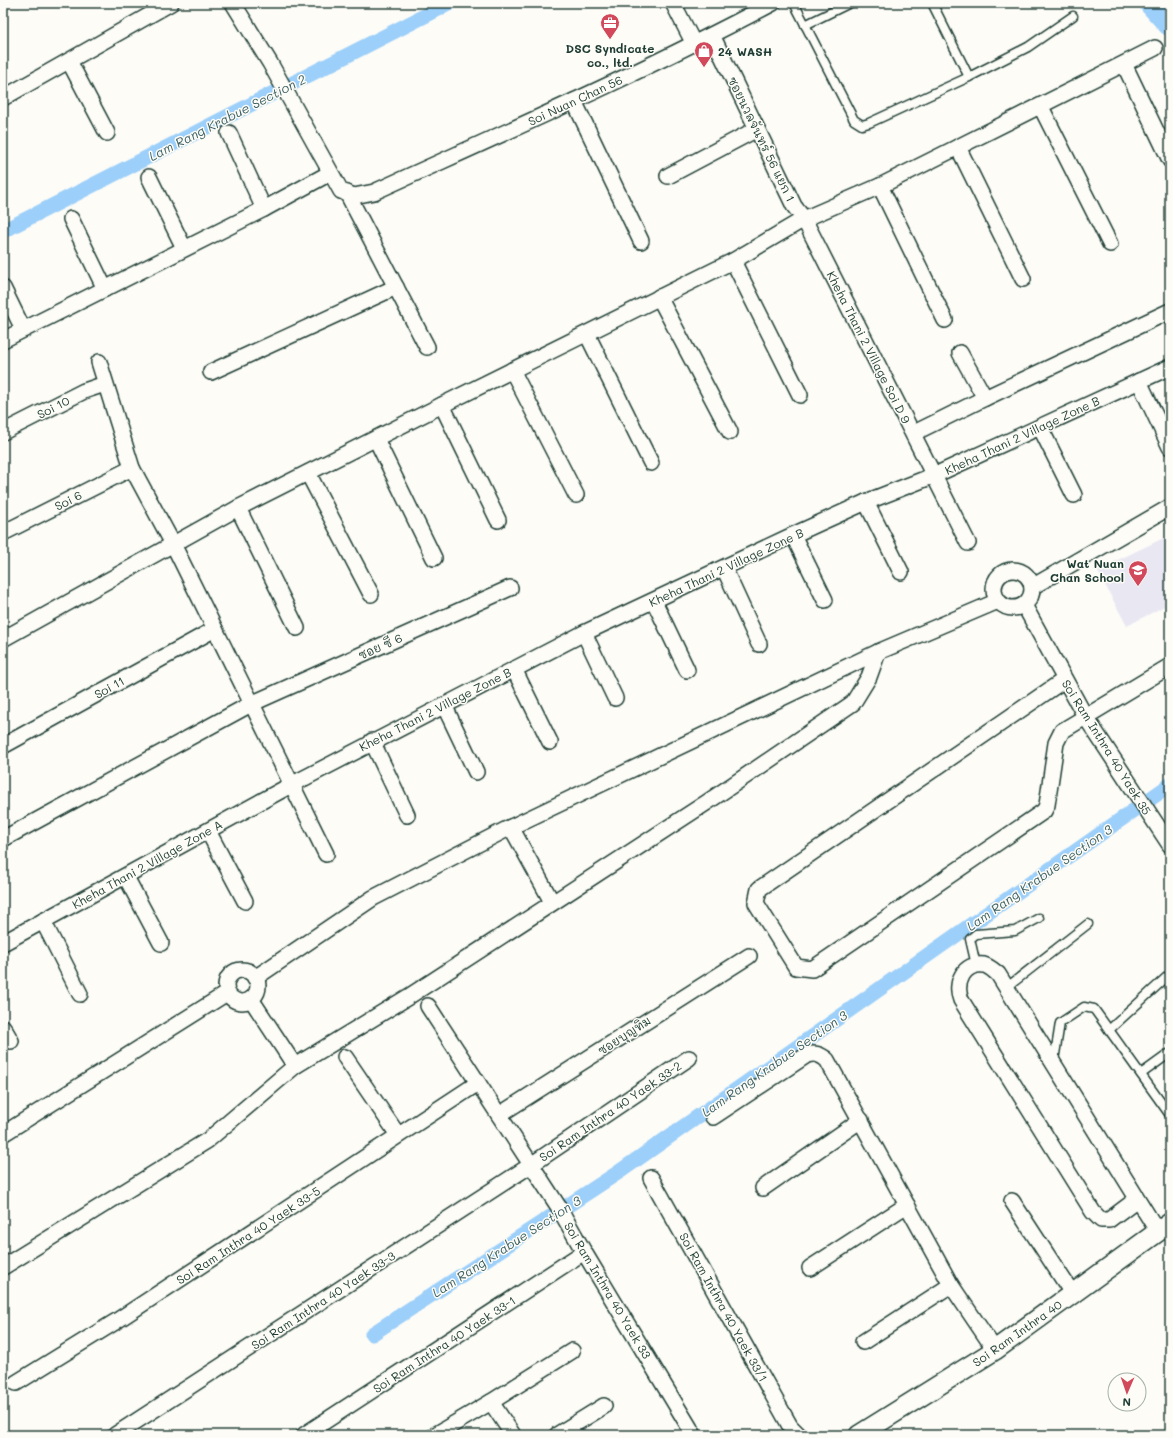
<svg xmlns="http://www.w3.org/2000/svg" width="1173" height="1438" font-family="Mali,'Playpen Sans Thai',sans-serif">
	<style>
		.built { fill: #e9e7f2 }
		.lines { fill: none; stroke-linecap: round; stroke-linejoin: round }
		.canal { stroke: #9ccff9; stroke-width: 15 }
		.river { stroke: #9ccff9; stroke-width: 26 }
		.service-casing { stroke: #1f3d34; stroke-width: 11 }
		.minor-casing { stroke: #1f3d34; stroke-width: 18 }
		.tertiary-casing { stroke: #1f3d34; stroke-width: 22 }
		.service { stroke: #fdfcf7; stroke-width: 8 }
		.minor { stroke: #fdfcf7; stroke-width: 15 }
		.tertiary { stroke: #fdfcf7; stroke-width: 19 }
		.labels { text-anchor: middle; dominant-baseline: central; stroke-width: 3; stroke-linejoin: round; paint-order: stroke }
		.poi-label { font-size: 12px; font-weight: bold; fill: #1f3d34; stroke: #fdfcf7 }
		.street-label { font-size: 12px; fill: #1f3d34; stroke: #fdfcf7 }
		.water-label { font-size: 13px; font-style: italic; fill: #3e6265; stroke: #fdfcf7 }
	</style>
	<rect width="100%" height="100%" fill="#fdfcf7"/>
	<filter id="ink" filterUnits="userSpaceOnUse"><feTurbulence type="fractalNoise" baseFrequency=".025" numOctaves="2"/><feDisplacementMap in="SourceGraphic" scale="8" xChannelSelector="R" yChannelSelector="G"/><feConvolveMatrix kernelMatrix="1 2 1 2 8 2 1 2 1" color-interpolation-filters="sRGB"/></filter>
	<g filter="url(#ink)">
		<polygon class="built" points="1170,535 1170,603 1127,626 1097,570"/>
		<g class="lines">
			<g class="canal">
				<polyline points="3,231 450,3"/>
				<polyline points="372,1334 619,1172 1170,785"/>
			</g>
			<polyline class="river" points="1152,3 1170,23"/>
			<g class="service-casing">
				<g id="service">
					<polyline points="794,3 854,120 862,125 869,123 969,77 932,3"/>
					<polyline points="805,25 850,3"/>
					<polyline points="969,77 1028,47 1073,16"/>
					<polyline points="976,965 970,939 976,934 1015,931 1039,918"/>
					<polyline points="1006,988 1088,924"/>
					<polyline points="1109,1030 1170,974"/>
					<polyline points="1054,1061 1060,1023 1084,1007 1094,1009 1170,1115"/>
					<polyline points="1141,1074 1170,1053"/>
				</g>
			</g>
			<g class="minor-casing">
				<g id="minor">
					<path d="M233 3 270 63 341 191 354 196 374 192C508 131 643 72 773 3"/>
					<polyline points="673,3 694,44"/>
					<polyline points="712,35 794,206 804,219 968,543"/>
					<polyline points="69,61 107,133"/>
					<polyline points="1124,64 1170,160"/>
					<polyline points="3,98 171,3"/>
					<polyline points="574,101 641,241"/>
					<polyline points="1041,107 1110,244"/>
					<polyline points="229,133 264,209"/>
					<polyline points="958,147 1023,279"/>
					<polyline points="668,176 757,129"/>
					<polyline points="149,177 184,248"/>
					<polyline points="880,186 945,320"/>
					<polyline points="347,193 427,347"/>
					<polyline points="71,219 105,289"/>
					<polyline points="733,261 800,395"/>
					<polyline points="3,288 23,329"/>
					<polyline points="659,297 730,432"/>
					<polyline points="587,334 651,463"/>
					<polyline points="3,340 264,209 330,173"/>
					<polyline points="960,353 985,398 1170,311"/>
					<polyline points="99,362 132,468 173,544 326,854"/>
					<polyline points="512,370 576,495"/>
					<polyline points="211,372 396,287"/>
					<polyline points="1139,381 1170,447"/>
					<polyline points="442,405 498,520"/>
					<polyline points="1040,427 1074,495"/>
					<polyline points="3,432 84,391 105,384"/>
					<polyline points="914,433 985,398"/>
					<polyline points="376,439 434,558"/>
					<polyline points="308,473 371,594"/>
					<polyline points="866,502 901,572"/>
					<polyline points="238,508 297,628"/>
					<polyline points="3,533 132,468"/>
					<polyline points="793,535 825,600"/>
					<polyline points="724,568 759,644"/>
					<circle cx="1013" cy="589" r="19"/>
					<polyline points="1032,587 1170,507"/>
					<polyline points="654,601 687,670"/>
					<polyline points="1024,605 1085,716 1170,845"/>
					<polyline points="584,633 615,698"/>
					<polyline points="3,639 238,508 442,405 733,261 804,219 880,186 958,147 1155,48"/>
					<polyline points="514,669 550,742"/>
					<polyline points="1064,680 759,889 756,903 796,967 812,969 818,965 1044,811 1047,805 1056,743 1062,731 1170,666"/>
					<polyline points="444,705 476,772"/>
					<polyline points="372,741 407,815"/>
					<polyline points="3,746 215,629"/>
					<polyline points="511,827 552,902"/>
					<polyline points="208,831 245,901"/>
					<polyline points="3,839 251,704 510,588"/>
					<polyline points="126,877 161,943"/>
					<polyline points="43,921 80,994"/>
					<polyline points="3,943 291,785 584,633 793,535 866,502 935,475 1170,367"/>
					<circle cx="242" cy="986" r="16"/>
					<polyline points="255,978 373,898 511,827 878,652 998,601"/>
					<polyline points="251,999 295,1066"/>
					<polyline points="428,1006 558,1206 584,1252 694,1435"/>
					<polyline points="3,1027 11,1041"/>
					<polyline points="345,1057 398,1135"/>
					<polyline points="499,1115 749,956"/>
					<path d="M713 1117 807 1055C815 1053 820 1054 827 1060L951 1285 995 1350"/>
					<polyline points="3,1134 227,993"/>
					<polyline points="651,1178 790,1426 799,1435"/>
					<polyline points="763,1188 861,1120"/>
					<path d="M1137 1199 1109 1220H1101L1093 1212 961 1000C954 983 964 962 984 965 989 966 994 971 998 974L1158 1232"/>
					<polyline points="1012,1201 1072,1293"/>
					<polyline points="3,1267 208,1140 295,1066 408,997 706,803 853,703 869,677 878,652"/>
					<polyline points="810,1268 907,1205"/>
					<polyline points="863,1342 951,1285"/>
					<polyline points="16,1383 115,1322 478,1083"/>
					<polyline points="491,1402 513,1435"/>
					<polyline points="115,1435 531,1165 689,1058"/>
					<polyline points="304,1435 584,1252"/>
					<polyline points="435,1435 491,1402 572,1351"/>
					<polyline points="557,1435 604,1406"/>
				</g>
			</g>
			<g class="tertiary-casing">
				<polyline id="tertiary" points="859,1435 995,1350 1170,1223"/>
			</g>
			<use href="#service" class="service"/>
			<use href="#minor" class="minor"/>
			<use href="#tertiary" class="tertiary"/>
		</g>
	</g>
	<defs>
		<g id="office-pin" transform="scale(1)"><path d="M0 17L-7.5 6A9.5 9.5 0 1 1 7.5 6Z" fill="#d1495b" stroke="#fdfcf7"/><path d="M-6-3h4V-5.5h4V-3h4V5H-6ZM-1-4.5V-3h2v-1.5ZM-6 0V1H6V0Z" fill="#fff"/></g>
		<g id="shop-pin" transform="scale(1)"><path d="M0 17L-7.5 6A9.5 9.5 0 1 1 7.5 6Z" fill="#d1495b" stroke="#fdfcf7"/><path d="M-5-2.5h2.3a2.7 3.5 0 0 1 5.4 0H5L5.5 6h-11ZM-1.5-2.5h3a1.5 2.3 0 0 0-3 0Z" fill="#fff"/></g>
		<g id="school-pin" transform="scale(1)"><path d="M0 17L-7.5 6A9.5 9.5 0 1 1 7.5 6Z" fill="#d1495b" stroke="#fdfcf7"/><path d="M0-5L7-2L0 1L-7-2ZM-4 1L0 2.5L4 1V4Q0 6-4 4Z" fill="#fff"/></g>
	</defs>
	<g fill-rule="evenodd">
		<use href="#office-pin" x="610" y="23"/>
		<use href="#shop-pin" x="704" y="51"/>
		<use href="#school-pin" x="1138" y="570"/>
	</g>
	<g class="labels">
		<g class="poi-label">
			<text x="610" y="48">DSC Syndicate<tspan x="610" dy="14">co., ltd.</tspan></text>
			<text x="718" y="51" text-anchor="start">24 WASH</text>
			<text x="1124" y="563" text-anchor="end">Wat Nuan<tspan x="1124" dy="14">Chan School</tspan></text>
		</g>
		<g class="street-label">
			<text transform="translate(575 100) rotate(-25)">Soi Nuan Chan 56</text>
			<text transform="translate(762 139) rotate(64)">ซอยนวลจันทร์ 56 แยก 1</text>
			<text transform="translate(869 347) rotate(63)">Kheha Thani 2 Village Soi D 9</text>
			<text transform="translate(53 407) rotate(-27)">Soi 10</text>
			<text transform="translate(1022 435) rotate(-25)">Kheha Thani 2 Village Zone B</text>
			<text transform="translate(68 500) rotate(-27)">Soi 6</text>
			<text transform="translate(726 567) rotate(-25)">Kheha Thani 2 Village Zone B</text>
			<text transform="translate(380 646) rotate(-24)">ซอย ซี 6</text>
			<text transform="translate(109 687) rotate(-29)">Soi 11</text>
			<text transform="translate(435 709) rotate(-27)">Kheha Thani 2 Village Zone B</text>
			<text transform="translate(1107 747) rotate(58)">Soi Ram Inthra 40 Yaek 35</text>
			<text transform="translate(147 864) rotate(-29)">Kheha Thani 2 Village Zone A</text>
			<text transform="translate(624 1035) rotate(-33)">ซอยบุญทิม</text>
			<text transform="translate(610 1111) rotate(-34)">Soi Ram Inthra 40 Yaek 33-2</text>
			<text transform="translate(248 1235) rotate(-33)">Soi Ram Inthra 40 Yaek 33-5</text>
			<text transform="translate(608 1290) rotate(59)">Soi Ram Inthra 40 Yaek 33</text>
			<text transform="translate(323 1300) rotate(-33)">Soi Ram Inthra 40 Yaek 33-3</text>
			<text transform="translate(724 1307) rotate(61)">Soi Ram Inthra 40 Yaek 33/1</text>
			<text transform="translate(1017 1333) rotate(-35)">Soi Ram Inthra 40</text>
			<text transform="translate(444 1344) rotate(-33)">Soi Ram Inthra 40 Yaek 33-1</text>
		</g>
		<g class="water-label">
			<text transform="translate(227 117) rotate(-27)">Lam Rang Krabue Section 2</text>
			<text transform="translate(1039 877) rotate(-35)">Lam Rang Krabue Section 3</text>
			<text transform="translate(774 1063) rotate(-35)">Lam Rang Krabue Section 3</text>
			<text transform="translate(506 1246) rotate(-33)">Lam Rang Krabue Section 3</text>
		</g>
	</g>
	<rect width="1173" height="1438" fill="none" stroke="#fdfcf7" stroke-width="16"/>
	<rect x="8" y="8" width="1157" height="1422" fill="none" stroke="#1f3d34" stroke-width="1.5" filter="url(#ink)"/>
	<g transform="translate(1127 1392) rotate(182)"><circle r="19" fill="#fdfcf7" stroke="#a4b0a9"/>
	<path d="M0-3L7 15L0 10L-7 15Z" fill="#d1495b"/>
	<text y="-6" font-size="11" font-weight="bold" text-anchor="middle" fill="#1f3d34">N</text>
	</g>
</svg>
